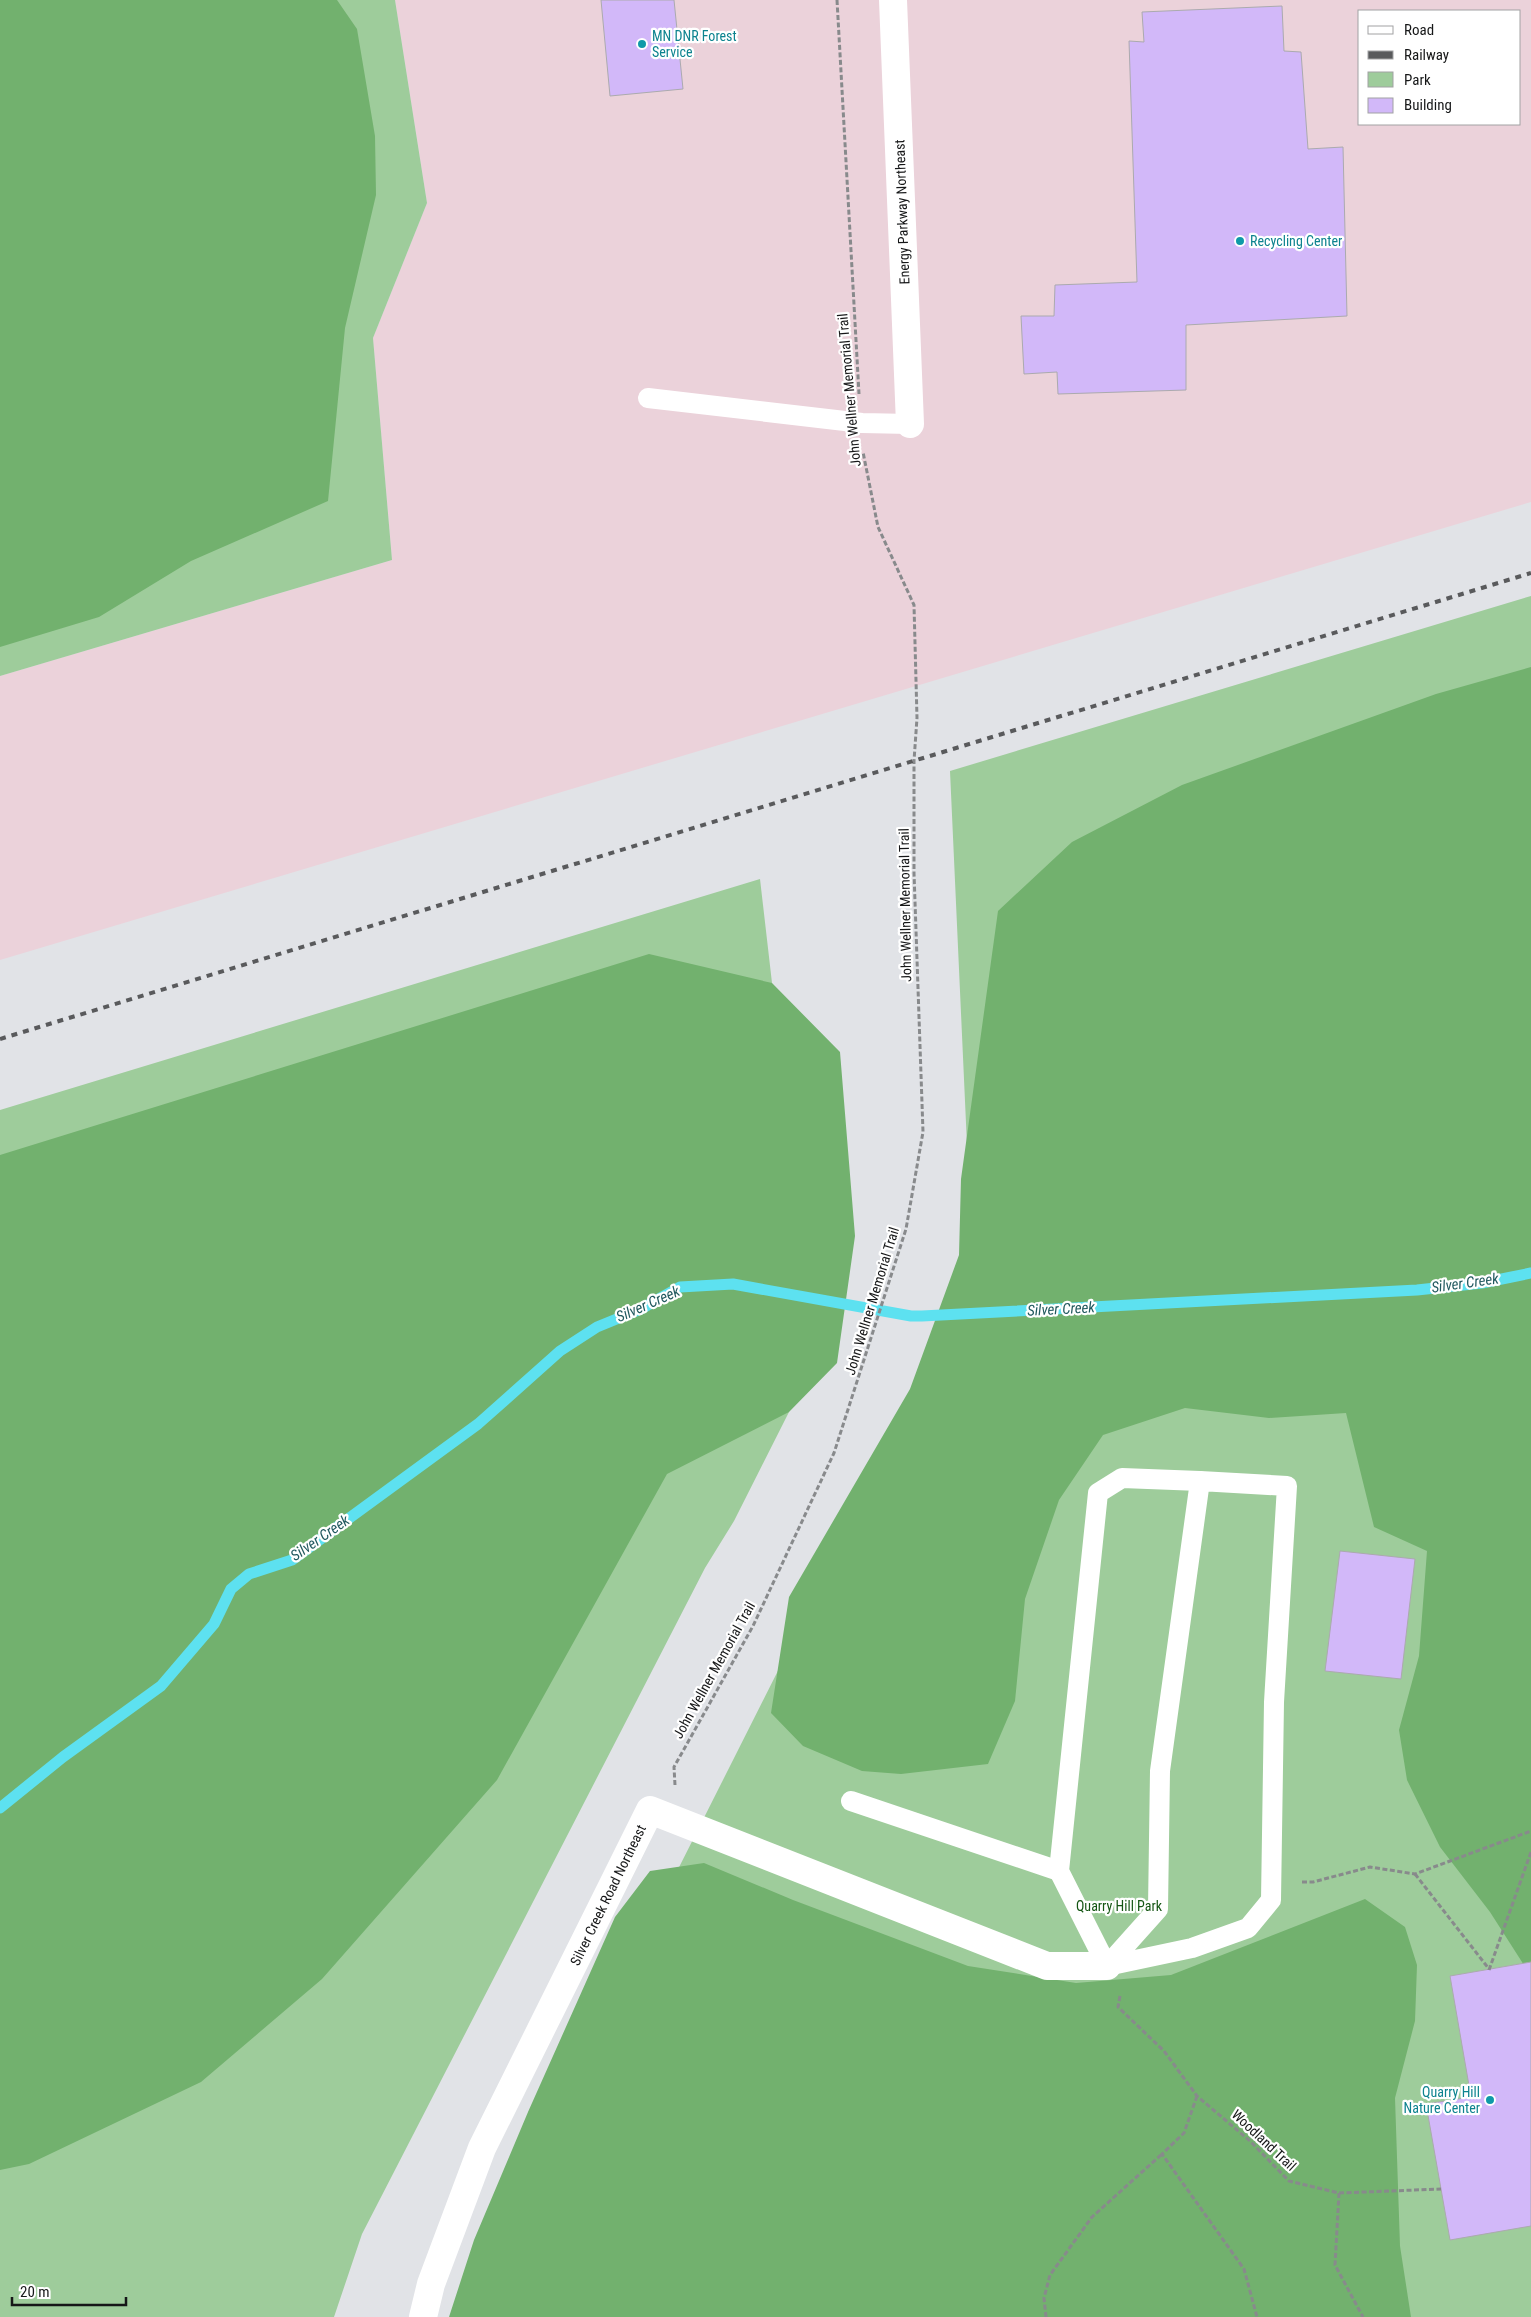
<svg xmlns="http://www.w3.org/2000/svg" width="1531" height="2317" font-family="'Roboto Condensed',sans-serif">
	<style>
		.industrial { fill: #ebd2da; fill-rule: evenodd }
		.green { fill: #9ecc9b }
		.forest { fill: #72b16e }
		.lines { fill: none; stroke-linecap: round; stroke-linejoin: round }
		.stream { stroke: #5de1f0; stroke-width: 11 }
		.building { fill: #d2b8f9; stroke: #abaaae }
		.path { stroke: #888a8c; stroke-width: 3; stroke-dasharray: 5 2.5; stroke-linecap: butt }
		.lane { stroke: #fff; stroke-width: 20 }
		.street { stroke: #fff; stroke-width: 28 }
		.secondary { stroke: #fff; stroke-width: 28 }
		.rail { stroke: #595a5c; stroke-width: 4; stroke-dasharray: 6 6; stroke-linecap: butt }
		.culture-dot { fill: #0f9aa8; stroke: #fff; stroke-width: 2 }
		.labels { text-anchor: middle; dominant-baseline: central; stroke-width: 4.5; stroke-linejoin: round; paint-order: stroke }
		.culture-label { font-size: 14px; fill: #0d838f; stroke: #fff; text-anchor: start }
		.street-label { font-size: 14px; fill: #161718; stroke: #fff }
		.park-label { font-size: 14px; fill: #145513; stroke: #fff }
		.water-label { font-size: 15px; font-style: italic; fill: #21595f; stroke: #fff }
	</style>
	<rect width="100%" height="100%" fill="#e1e3e7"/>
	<path class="industrial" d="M395 0H1531V502L0 960V676L392 560 373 338 427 203ZM1360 11H1520V124H1360Z"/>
	<g class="green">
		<polygon points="0,0 395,0 427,203 373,338 392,560 0,676"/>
		<polygon points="1531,596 1531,2317 488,2317 659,1907 861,1506 983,1497 950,771"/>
		<polygon points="760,879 772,983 789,1412 734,1521 705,1568 362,2234 334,2317 0,2317 0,1110"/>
	</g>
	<g class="forest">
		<polygon points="0,0 337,0 357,29 375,136 376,195 345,328 328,501 191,561 99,617 0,647"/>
		<polygon points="1531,667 1531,1976 1490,1912 1440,1847 1407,1780 1399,1730 1419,1656 1427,1551 1374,1527 1346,1413 1269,1418 1185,1408 1103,1435 1059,1500 1025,1599 1015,1701 988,1764 901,1774 862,1771 803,1746 771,1713 789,1597 910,1389 959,1255 961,1179 998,911 1072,842 1182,785 1436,694"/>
		<polygon points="649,954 772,983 840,1052 855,1236 837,1363 789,1412 667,1474 497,1780 322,1979 201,2082 29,2164 0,2170 0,1155"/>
		<polygon points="704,1863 793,1900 968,1966 1076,1983 1171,1975 1365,1899 1405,1927 1417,1965 1415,2021 1395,2098 1400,2246 1411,2317 449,2317 474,2240 528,2112 615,1917 650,1871"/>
	</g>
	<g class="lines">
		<polyline class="stream" points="0,1808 63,1757 161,1686 214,1624 231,1589 249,1574 292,1560 478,1424 560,1351 597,1327 641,1309 680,1287 733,1284 911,1316 922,1316 1417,1290 1482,1283 1531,1273"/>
	</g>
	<g class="building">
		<polygon points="601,0 674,0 683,89 610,96"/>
		<polygon points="1282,6 1284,51 1301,52 1308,149 1343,147 1347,316 1186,325 1186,390 1058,394 1057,372 1024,374 1021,316 1054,316 1055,285 1137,282 1129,41 1144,42 1142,12"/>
		<polygon points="1340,1551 1415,1559 1401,1679 1325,1671"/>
		<polygon points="1531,1962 1531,2226 1450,2240 1426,2104 1471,2097 1450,1976"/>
	</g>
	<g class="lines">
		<g class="path">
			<polyline points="837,0 859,394"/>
			<polyline points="675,1785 674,1767 753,1626 834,1453 906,1229 923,1132 914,873 914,761 917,718 914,605 878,527 863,452"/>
			<polyline points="1415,1874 1489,1969"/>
			<polyline points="1302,1882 1313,1882 1370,1867 1415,1874 1531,1831"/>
			<polyline points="1489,1970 1531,1852"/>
			<polyline points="1120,1996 1118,2007 1164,2051 1197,2096 1250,2141 1289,2181 1339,2193 1441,2189"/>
			<polyline points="1197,2096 1184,2133 1162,2154 1244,2269 1257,2317"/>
			<polyline points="1339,2193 1335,2265 1363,2317"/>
			<polyline points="1046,2317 1044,2298 1050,2275 1092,2217 1162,2154"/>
		</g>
		<g class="lane">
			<polyline points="648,398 862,423 910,424"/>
			<polygon points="1200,1481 1287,1486 1274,1702 1271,1900 1248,1928 1192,1948 1107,1966 1158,1909 1160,1771"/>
			<polyline points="851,1801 1059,1871"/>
			<polyline points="1107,1966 1059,1871 1098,1493 1122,1478 1200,1481"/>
		</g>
		<polyline class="street" points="423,2317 431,2284 482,2148 650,1810 1047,1966 1107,1966"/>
		<polyline class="secondary" points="893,0 910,424"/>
		<polyline class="rail" points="0,1039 1531,573"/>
	</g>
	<g class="culture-dot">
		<circle cx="642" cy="44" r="5"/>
		<circle cx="1240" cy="241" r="5"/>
		<circle cx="1490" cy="2100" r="5"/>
	</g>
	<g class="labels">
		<g class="culture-label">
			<text x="652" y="36">MN DNR Forest<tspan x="652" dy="16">Service</tspan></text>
			<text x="1250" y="241">Recycling Center</text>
			<text x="1480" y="2092" text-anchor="end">Quarry Hill<tspan x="1480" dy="16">Nature Center</tspan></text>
		</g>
		<g class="street-label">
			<text transform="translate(902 212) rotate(-92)">Energy Parkway Northeast</text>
			<text transform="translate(849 390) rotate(-95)">John Wellner Memorial Trail</text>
			<text transform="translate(905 905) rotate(-91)">John Wellner Memorial Trail</text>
			<text transform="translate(872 1301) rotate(-73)">John Wellner Memorial Trail</text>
			<text transform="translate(714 1670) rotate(-61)">John Wellner Memorial Trail</text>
			<text transform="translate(608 1895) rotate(-64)">Silver Creek Road Northeast</text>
			<text transform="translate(1264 2140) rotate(43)">Woodland Trail</text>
		</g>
		<g class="park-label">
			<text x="1119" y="1906">Quarry Hill Park</text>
		</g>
		<g class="water-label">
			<text transform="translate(1465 1283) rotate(-8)">Silver Creek</text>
			<text transform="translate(648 1304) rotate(-24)">Silver Creek</text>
			<text transform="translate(1061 1309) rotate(-3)">Silver Creek</text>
			<text transform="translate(320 1538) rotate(-35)">Silver Creek</text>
		</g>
	</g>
	<rect x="1358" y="10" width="162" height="115" fill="#ffffff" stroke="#a2a2a3"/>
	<rect x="1368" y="26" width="25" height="8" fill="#ffffff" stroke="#a2a2a3"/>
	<text x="1404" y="35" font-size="15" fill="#161718">Road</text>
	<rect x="1368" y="51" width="25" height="8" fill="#595a5c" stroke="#a2a2a3"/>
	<text x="1404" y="60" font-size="15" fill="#161718">Railway</text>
	<rect x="1368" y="72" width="25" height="15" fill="#9ecc9b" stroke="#a2a2a3"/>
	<text x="1404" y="85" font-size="15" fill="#161718">Park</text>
	<rect x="1368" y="98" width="25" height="15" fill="#d2b8f9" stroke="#a2a2a3"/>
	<text x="1404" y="110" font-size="15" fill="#161718">Building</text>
	<path d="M12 2297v8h114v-8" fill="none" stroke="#161718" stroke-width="2.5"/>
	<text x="20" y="2297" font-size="15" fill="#161718" stroke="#ffffff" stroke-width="4" paint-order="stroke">20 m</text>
</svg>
